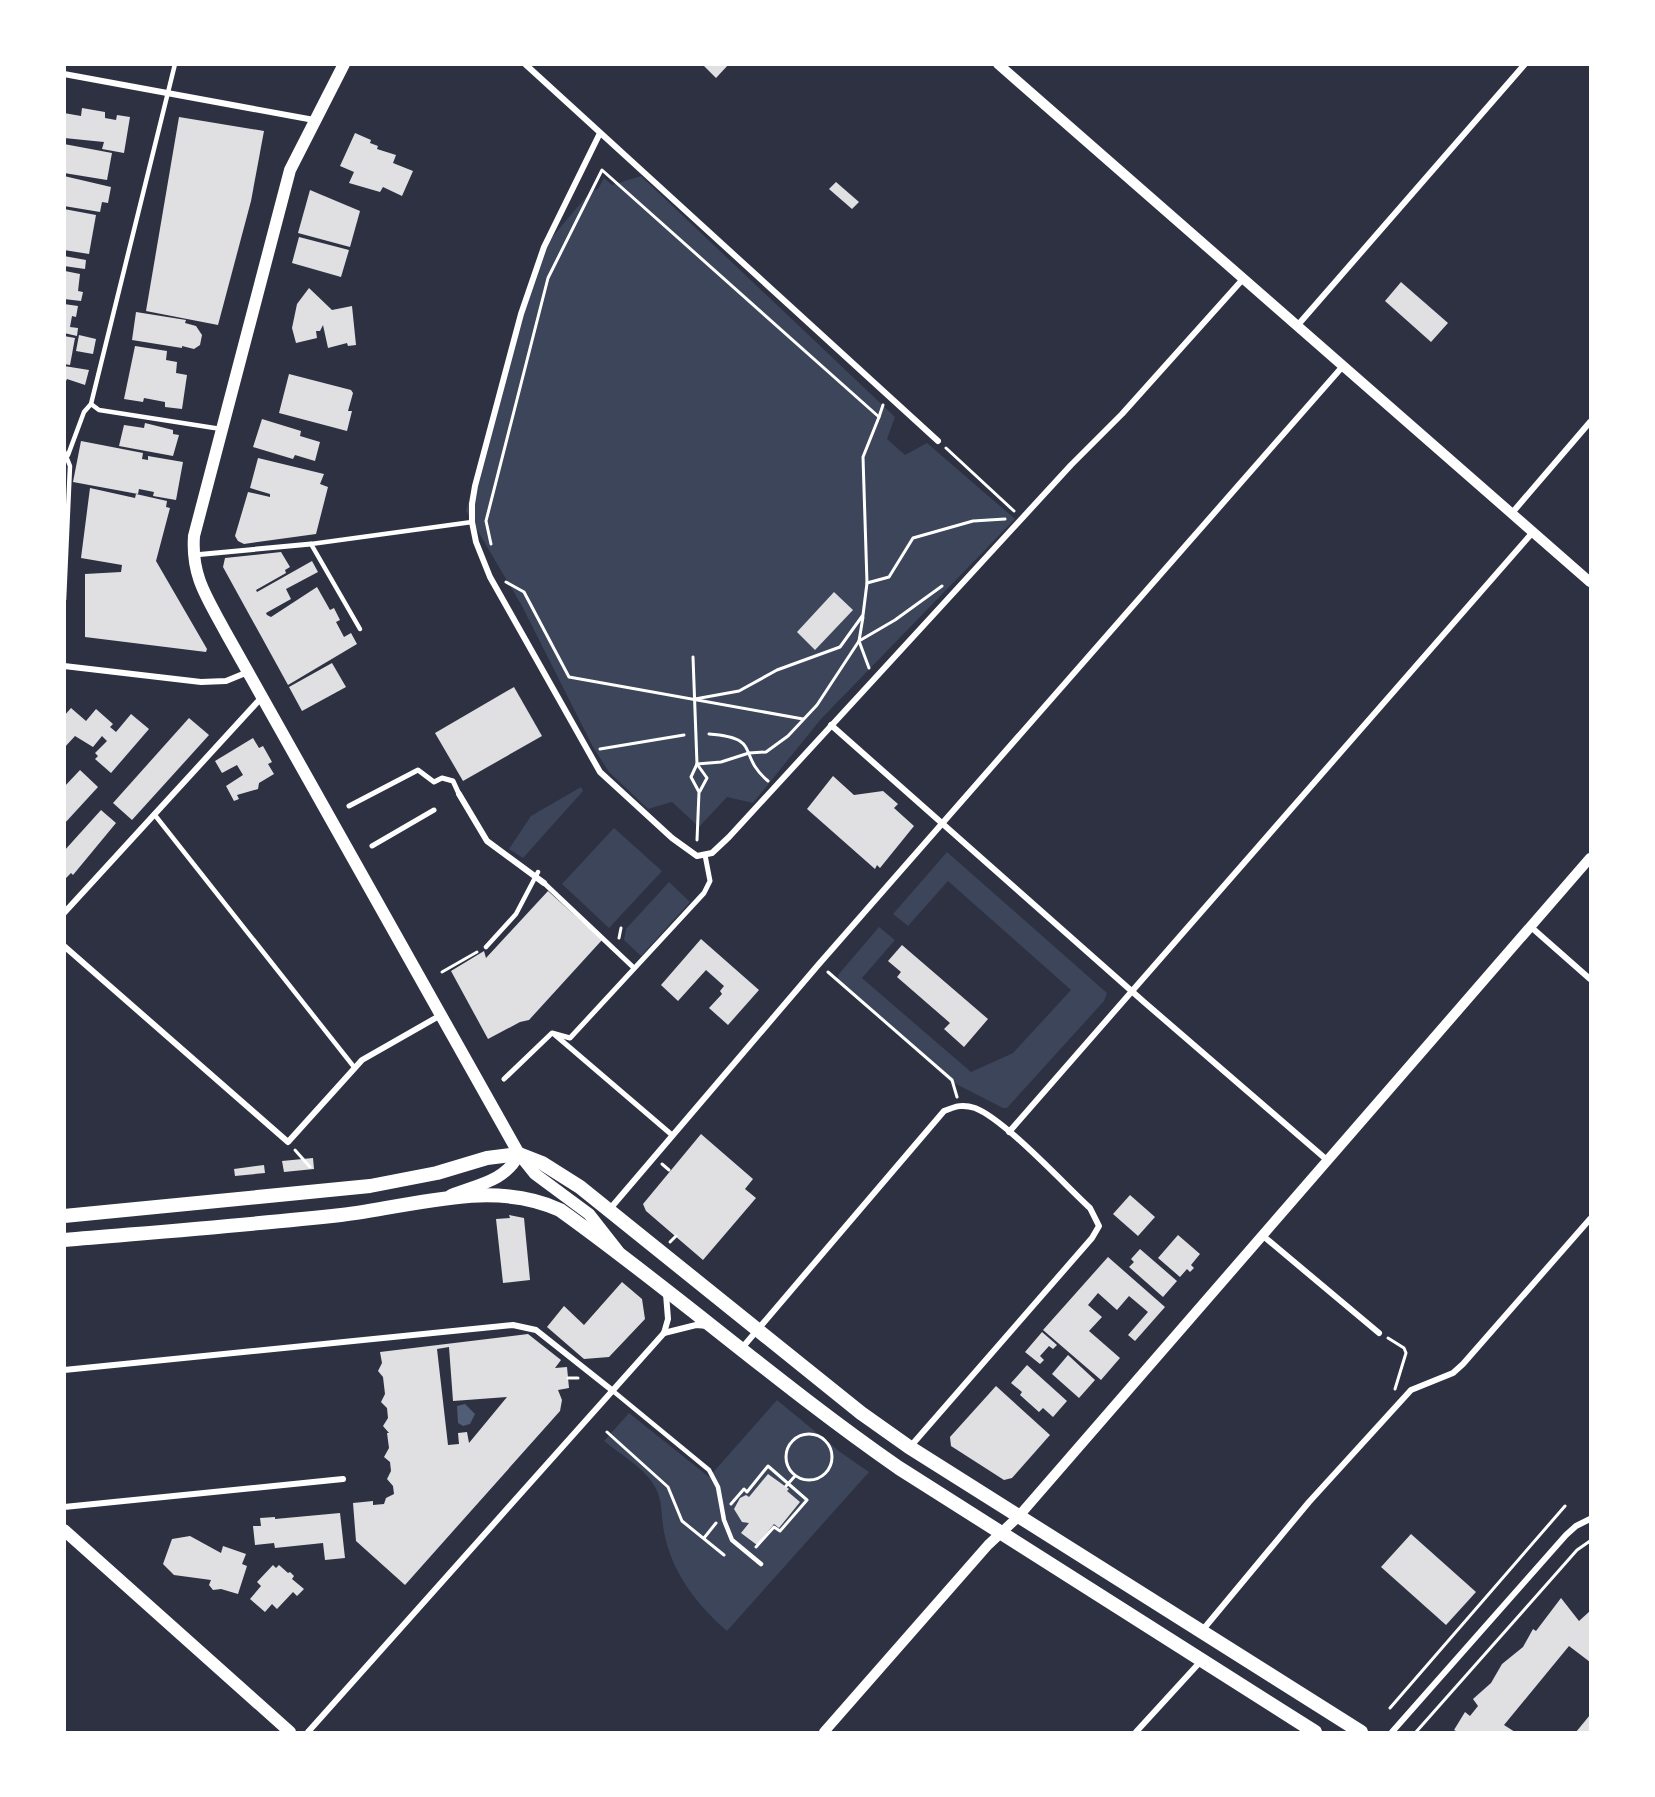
<svg xmlns="http://www.w3.org/2000/svg" width="1655" height="1797" font-family="Merriweather,serif">
	<style>
		.green { fill: #3c4559 }
		.water { fill: #4f5d75 }
		.building { fill: #e0e0e3; fill-rule: evenodd }
		.lines { fill: none; stroke-linecap: round; stroke-linejoin: round }
		.path { stroke: #fff; stroke-width: 3 }
		.service { stroke: #fff; stroke-width: 4.5 }
		.pedestrian { stroke: #fff; stroke-width: 5 }
		.minor { stroke: #fff; stroke-width: 6 }
		.tertiary { stroke: #fff; stroke-width: 10 }
		.secondary { stroke: #fff; stroke-width: 12 }
		.trunk { stroke: #fff; stroke-width: 14 }
	</style>
	<rect width="100%" height="100%" fill="#2d3142"/>
	<g class="green">
		<polygon points="641,176 895,417 887,439 905,455 927,443 1015,519 821,719 753,803 727,797 699,827 672,802 648,809 609,772 593,747 522,606 466,511 496,398 543,248 591,191 598,189 604,178 612,185"/>
		<polygon points="581,787 583,791 523,858 509,849 531,816"/>
		<polygon points="614,828 662,871 609,928 562,884"/>
		<polygon points="947,852 1107,993 1104,1001 1007,1108 1003,1108 950,1081 838,983 838,975 879,927 895,940 862,978 971,1072 1013,1053 1071,990 948,881 908,926 893,914"/>
		<polygon points="669,882 690,902 641,956 624,940 626,929"/>
		<path d="M777 1400 840 1452 869 1472 727 1631C696 1604 672 1573 664 1532 661 1517 663 1501 655 1487 645 1468 621 1455 604 1441L629 1413 709 1477Z"/>
	</g>
	<polygon class="water" points="465,1404 475,1414 470,1424 463,1426 458,1423 457,1406"/>
	<g class="building">
		<polygon points="702,64 729,64 716,78"/>
		<polygon points="82,108 105,112 105,118 116,120 117,115 130,117 124,153 102,149 104,142 64,138 64,113 81,116"/>
		<polygon points="179,117 264,131 251,201 218,325 146,311"/>
		<polygon points="355,133 371,140 370,143 378,146 377,149 396,155 393,163 413,171 402,196 383,187 380,192 349,183 354,172 340,166"/>
		<polygon points="64,144 112,153 107,180 64,173"/>
		<polygon points="64,176 111,187 108,203 102,202 100,212 64,206"/>
		<polygon points="836,182 859,202 852,209 829,189"/>
		<polygon points="310,190 360,211 350,247 298,233"/>
		<polygon points="64,209 96,215 89,254 64,250"/>
		<polygon points="299,237 349,250 341,277 292,263"/>
		<polygon points="64,256 86,260 85,269 64,266"/>
		<polygon points="65,271 80,274 78,291 83,292 81,301 64,299"/>
		<polygon points="1401,282 1448,323 1431,342 1385,301"/>
		<polygon points="309,288 332,310 352,306 356,345 348,346 347,343 328,348 323,325 320,331 316,331 317,338 296,343 292,328 297,304"/>
		<polygon points="64,304 78,306 76,317 72,316 70,327 78,328 77,336 64,333"/>
		<polygon points="136,312 186,320 185,323 196,326 202,335 200,345 194,349 182,346 182,348 132,340"/>
		<polygon points="79,335 96,339 93,354 76,351"/>
		<polygon points="64,336 75,338 70,365 64,364"/>
		<polygon points="135,346 167,351 166,360 177,362 176,373 187,375 182,409 165,407 165,402 144,398 143,402 124,399"/>
		<polygon points="64,366 89,370 85,385 67,379 64,385"/>
		<polygon points="289,374 351,390 353,393 348,411 352,411 347,431 279,413"/>
		<polygon points="262,419 301,431 300,436 320,442 315,461 295,455 293,459 253,447"/>
		<polygon points="145,423 173,430 173,434 179,435 173,456 119,446 124,425 144,428"/>
		<polygon points="81,441 143,453 142,459 148,460 148,456 183,462 176,500 153,496 154,492 139,489 138,494 73,482"/>
		<polygon points="258,458 324,474 320,484 328,487 316,534 244,544 238,541 235,536 248,492 270,497 270,494 250,488"/>
		<polygon points="90,488 135,498 136,494 167,501 166,507 170,508 156,561 207,649 206,652 85,637 85,574 121,572 122,565 81,558"/>
		<polygon points="281,552 290,567 285,570 286,573 256,590 257,592 312,561 318,572 286,589 291,599 266,613 267,615 271,617 317,587 330,610 334,608 340,620 336,622 344,637 351,633 357,644 288,685 223,567 225,558"/>
		<polygon points="834,592 853,610 815,650 797,632"/>
		<polygon points="332,663 346,687 302,711 289,687"/>
		<polygon points="514,687 542,736 463,781 435,733"/>
		<polygon points="71,708 86,721 96,709 113,724 110,727 116,732 131,714 149,729 111,773 95,759 98,756 95,753 107,741 102,736 93,747 75,736 64,748 64,716"/>
		<polygon points="189,718 209,735 132,820 113,803"/>
		<polygon points="253,738 259,748 263,746 272,762 268,764 274,774 259,783 258,789 237,795 239,799 234,801 226,786 243,775 237,765 222,773 215,761"/>
		<polygon points="80,770 98,787 64,824 64,787"/>
		<polygon points="833,776 854,795 883,791 898,804 894,808 914,826 880,868 877,865 875,869 807,809"/>
		<polygon points="101,810 116,823 73,875 71,873 64,880 64,851"/>
		<polygon points="548,891 602,940 529,1020 520,1022 488,1039 451,971 484,951 486,958"/>
		<polygon points="701,939 759,990 728,1025 709,1008 722,994 720,991 724,986 706,970 678,1001 661,985"/>
		<polygon points="902,945 988,1019 964,1047 944,1029 950,1023 897,977 901,972 888,961"/>
		<polygon points="701,1134 753,1179 745,1189 756,1198 703,1260 646,1211 643,1204"/>
		<polygon points="313,1158 314,1169 284,1172 282,1161"/>
		<polygon points="264,1165 265,1173 235,1176 234,1169"/>
		<polygon points="1130,1195 1155,1217 1138,1236 1113,1214"/>
		<polygon points="509,1215 524,1218 530,1280 503,1283 496,1219 510,1218"/>
		<polygon points="1178,1235 1200,1254 1191,1265 1194,1268 1190,1272 1187,1269 1180,1277 1158,1258"/>
		<polygon points="1140,1249 1177,1281 1163,1297 1129,1267 1134,1262 1131,1259"/>
		<polygon points="1108,1257 1165,1307 1135,1341 1128,1335 1148,1312 1129,1296 1117,1310 1098,1293 1088,1305 1102,1317 1089,1331 1120,1358 1101,1380 1043,1330"/>
		<polygon points="622,1282 642,1299 645,1319 609,1357 584,1359 547,1327 564,1306 584,1325"/>
		<polygon points="1042,1332 1057,1345 1053,1349 1049,1346 1040,1356 1044,1360 1040,1364 1025,1352"/>
		<path d="M528 1334 561 1360 555 1368 567 1367 569 1388 558 1390 562 1400 560 1411 405 1585 356 1541 353 1503 373 1501V1505L384 1504 386 1498 394 1494 393 1486 387 1479 391 1471 390 1462 384 1457 389 1448 387 1433H389L383 1426 388 1418 387 1408 381 1402 385 1394 383 1377 378 1371 382 1363 380 1352ZM449 1347 453 1401 507 1397 469 1443 467 1432 458 1433 459 1444 448 1445 437 1349Z"/>
		<polygon points="1068,1355 1095,1380 1079,1398 1052,1374"/>
		<polygon points="1027,1365 1067,1401 1053,1417 1043,1408 1039,1412 1020,1395 1022,1392 1011,1383"/>
		<polygon points="996,1386 1050,1435 1012,1478 1004,1480 951,1446 950,1437"/>
		<polygon points="768,1474 789,1489 787,1491 800,1502 779,1528 774,1524 757,1545 741,1533 749,1523 742,1522 734,1509 740,1498 746,1495 749,1497"/>
		<polygon points="340,1513 345,1558 325,1560 323,1543 275,1548 274,1543 255,1545 253,1526 261,1526 260,1518 275,1517 275,1519"/>
		<polygon points="1411,1534 1476,1592 1446,1625 1381,1567"/>
		<polygon points="190,1536 221,1553 223,1546 246,1554 242,1564 247,1566 238,1594 221,1589 213,1590 209,1585 211,1580 174,1575 163,1564 172,1539"/>
		<polygon points="273,1565 276,1568 279,1565 288,1573 290,1572 294,1576 292,1579 304,1589 297,1596 293,1592 277,1609 272,1604 265,1612 250,1599 261,1586 257,1582"/>
		<polygon points="1561,1598 1579,1621 1590,1611 1590,1662 1569,1646 1504,1725 1515,1732 1458,1732 1454,1730 1465,1712 1470,1716 1478,1706 1473,1699 1491,1683 1502,1664 1523,1647 1533,1629 1536,1631"/>
		<polygon points="1590,1715 1590,1732 1576,1732"/>
	</g>
	<g class="lines">
		<g class="path">
			<polyline points="879,417 883,405"/>
			<polyline points="946,448 1014,511"/>
			<polyline points="491,544 486,521 548,278 602,170 879,417 863,457 867,583 863,615 840,647 777,670 739,691 695,699"/>
			<polyline points="506,582 524,592 569,677 803,719"/>
			<polyline points="867,583 889,577 913,538 973,521 1005,519"/>
			<polyline points="863,617 859,641 869,668"/>
			<polyline points="693,657 697,764 691,777 699,792 697,840"/>
			<path d="M709 734C763 738 736 754 768 781"/>
			<polyline points="600,749 684,735"/>
			<polyline points="697,764 721,762 749,753 766,752 788,736 817,705 859,641 895,620 942,586"/>
			<polyline points="697,764 707,778 700,791"/>
			<polyline points="619,938 621,928"/>
			<polyline points="442,972 477,952"/>
			<polyline points="828,972 952,1080 957,1097"/>
			<polyline points="295,1150 310,1167"/>
			<polyline points="662,1164 669,1170"/>
			<polyline points="670,1242 676,1236"/>
			<polyline points="1388,1338 1404,1348 1406,1353 1395,1389"/>
			<polyline points="568,1378 578,1378"/>
			<polyline points="607,1432 668,1487 682,1521 724,1555"/>
			<circle cx="809" cy="1457" r="23"/>
			<polyline points="786,1486 795,1476"/>
			<polyline points="731,1504 744,1489 747,1492 768,1466 807,1500 780,1531 774,1527 756,1547"/>
			<polyline points="704,1538 716,1523"/>
			<polyline points="1390,1708 1565,1506"/>
			<polyline points="1416,1732 1577,1550 1590,1541"/>
		</g>
		<g class="service">
			<polyline points="91,404 99,410 221,429"/>
			<polyline points="64,451 70,466 64,600"/>
			<polyline points="68,455 84,412 91,404 175,64"/>
			<polyline points="360,629 311,544 472,522"/>
			<polyline points="154,814 354,1067"/>
			<polyline points="486,947 516,914 538,872"/>
			<polyline points="613,1391 709,1470 718,1487 724,1520 732,1540 761,1564"/>
		</g>
		<g class="pedestrian">
			<polyline points="194,555 311,544"/>
			<polyline points="349,806 418,770 434,782 442,778 453,781 459,794"/>
			<polyline points="372,846 434,810"/>
			<polyline points="544,883 634,968"/>
			<polyline points="554,1034 672,1135"/>
			<polyline points="504,1079 552,1033 570,1038 704,893 710,881 705,855"/>
		</g>
		<g class="minor">
			<polyline points="525,64 938,441"/>
			<polyline points="64,74 314,120"/>
			<polyline points="600,133 544,247 521,314 475,486 472,504 472,522 476,542 490,577 600,772 672,838 697,856 712,853 729,837 1071,465 1122,414 1243,279"/>
			<polyline points="1297,326 1525,64"/>
			<polyline points="1512,513 1590,422"/>
			<polyline points="64,666 201,682 226,681 248,672"/>
			<polyline points="831,725 1144,1002 1327,1160"/>
			<polyline points="459,794 487,841 544,883"/>
			<polyline points="64,913 262,697"/>
			<polyline points="1531,927 1590,979"/>
			<polyline points="64,946 288,1142 362,1060 441,1015"/>
			<polyline points="1009,1132 1533,532"/>
			<polyline points="609,1210 819,964 1343,366"/>
			<polyline points="1262,1235 1379,1333"/>
			<polyline points="664,1333 696,1325 708,1326"/>
			<path d="M742 1348 944 1111C956 1106 963 1104 975 1108 1004 1119 1064 1184 1090 1208L1099 1226 1092 1238 910 1447"/>
			<polyline points="64,1370 513,1325 536,1330 613,1391"/>
			<polyline points="64,1507 343,1479"/>
			<polyline points="1201,1632 1309,1502 1411,1390 1453,1373 1463,1364 1590,1219"/>
			<polyline points="308,1732 664,1333 668,1319 666,1294"/>
			<polyline points="1136,1732 1201,1661"/>
			<polyline points="1392,1732 1566,1535 1576,1526 1590,1519"/>
		</g>
		<g class="tertiary">
			<polyline points="998,64 1590,582"/>
			<polyline points="824,1732 988,1545 1018,1517 1590,858"/>
		</g>
		<g class="secondary">
			<path d="M344 64 290 170 194 536C191 577 208 599 226 633L519 1154 535 1174 589 1214 618 1251"/>
			<path d="M451 1195C477 1185 506 1181 519 1154"/>
			<polyline points="64,1530 290,1732"/>
		</g>
		<g class="trunk">
			<polyline points="64,1216 370,1186 437,1173 487,1158 519,1154 542,1163 580,1187 861,1413 909,1447 1361,1732"/>
			<path d="M64 1240C157 1232 249 1225 341 1215 412 1207 491 1178 560 1210 676 1293 782 1387 899 1468L1315 1732"/>
		</g>
	</g>
	<rect width="1655" height="1797" fill="none" stroke="#ffffff" stroke-width="132"/>
</svg>
